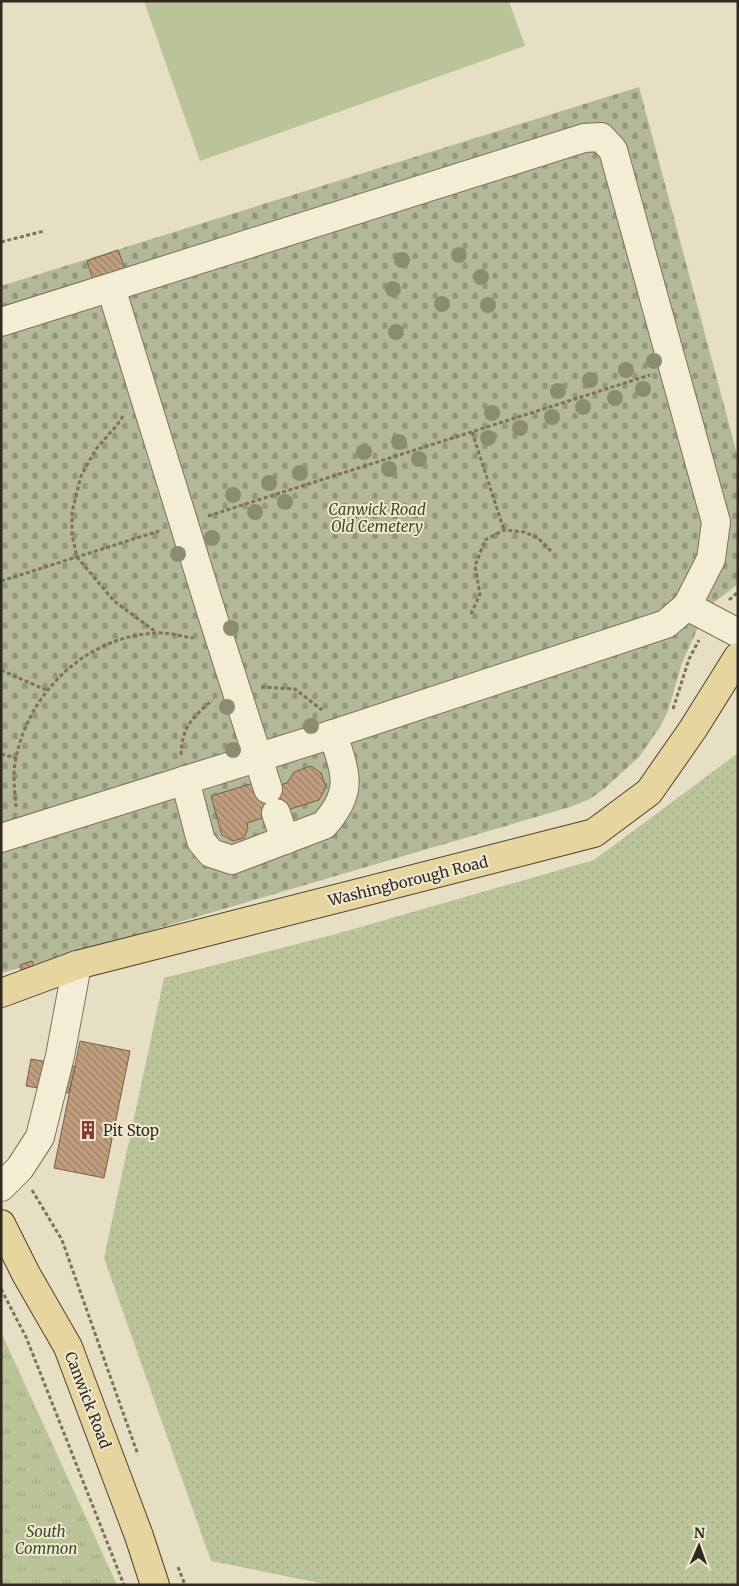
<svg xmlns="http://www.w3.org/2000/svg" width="739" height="1586" font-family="Merriweather,serif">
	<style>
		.grass { fill: url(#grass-dots) }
		.cemetery { fill: url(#cemetery-stones) }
		.park { fill: url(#park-tufts) }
		.garden { fill: #bbc499 }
		.building { fill: url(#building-back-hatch); stroke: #7b5e45 }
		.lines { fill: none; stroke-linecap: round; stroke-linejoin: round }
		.minor-casing { stroke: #7f715c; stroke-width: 30 }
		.major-casing { stroke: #4d4030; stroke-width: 30 }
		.path { stroke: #7f715c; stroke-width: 3; stroke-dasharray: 4 2.5; stroke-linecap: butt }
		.minor { stroke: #f3edd5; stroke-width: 28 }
		.major { stroke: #e6d59f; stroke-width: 28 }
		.tree { fill: #8b8e6e }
		.labels { text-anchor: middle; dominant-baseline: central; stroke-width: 4; stroke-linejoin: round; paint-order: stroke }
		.park-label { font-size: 15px; font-style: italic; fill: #3f4b28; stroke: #f0e9d1 }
		.street-label { font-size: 15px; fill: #31291e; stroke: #f0e9d1 }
		.poi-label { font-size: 15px; fill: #31291e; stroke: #f0e9d1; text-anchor: start }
	</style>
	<defs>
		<pattern id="grass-dots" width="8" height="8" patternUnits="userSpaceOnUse" patternTransform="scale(1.25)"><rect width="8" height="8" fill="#bbc499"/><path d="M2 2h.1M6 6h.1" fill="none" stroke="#a1a883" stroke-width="1.8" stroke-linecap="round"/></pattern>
		<pattern id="cemetery-stones" width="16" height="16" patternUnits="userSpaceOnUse" patternTransform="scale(1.25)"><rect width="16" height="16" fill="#b3b997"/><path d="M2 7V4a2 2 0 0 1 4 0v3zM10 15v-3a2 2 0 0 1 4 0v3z" fill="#92967b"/></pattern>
		<pattern id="park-tufts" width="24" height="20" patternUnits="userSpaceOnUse" patternTransform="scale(1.25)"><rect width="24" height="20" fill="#bbc499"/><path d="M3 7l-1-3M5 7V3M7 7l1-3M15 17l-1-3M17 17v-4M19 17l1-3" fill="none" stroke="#a1a883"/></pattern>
		<pattern id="building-back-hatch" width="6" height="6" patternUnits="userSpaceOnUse" patternTransform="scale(1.25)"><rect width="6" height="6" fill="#c19e7e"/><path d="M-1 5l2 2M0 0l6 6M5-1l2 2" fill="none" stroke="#9d8167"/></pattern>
	</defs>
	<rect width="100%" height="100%" fill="#e7dfc3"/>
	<polygon class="grass" points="738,753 738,1585 330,1585 211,1561 104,1258 164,978 336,934 594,860"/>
	<polygon class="cemetery" points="639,87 738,458 738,584 707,608 682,663 668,711 660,727 639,757 605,788 590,799 570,807 33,965 32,961 20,965 20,968 1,973 1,286"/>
	<polygon class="park" points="1,1332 117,1585 1,1585"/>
	<polygon class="garden" points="144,1 509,1 525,46 200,161"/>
	<g class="building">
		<polygon points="118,250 125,269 93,280 87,261"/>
		<polygon points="311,766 321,773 326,787 319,800 247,823 248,828 244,838 233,841 222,835 211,796 254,783 257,792 287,783 294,772"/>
		<polygon points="32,961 34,967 21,971 20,965"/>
		<polygon points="80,1041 130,1051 104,1178 54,1168"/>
		<polygon points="31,1059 75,1067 69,1093 26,1086"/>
	</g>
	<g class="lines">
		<g class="minor-casing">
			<g id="minor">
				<polyline points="111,288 210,608 268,789"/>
				<polyline points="1,322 584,138 601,137 613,150 716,522 711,559 687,606"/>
				<path d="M185 780 201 841 211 853 232 860 324 825C355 790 345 773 333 734"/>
				<polyline points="276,813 285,840"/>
				<polyline points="1,838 333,734 666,624 687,606 738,633"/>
				<polyline points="1,1187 20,1168 40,1137 60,1056 77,965"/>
			</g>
		</g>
		<g class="major-casing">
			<g id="major">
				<polyline points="1,993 77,965 594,833 649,792 693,729 738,657"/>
				<polyline points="1,1224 26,1274 68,1347 139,1536 155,1585"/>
			</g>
		</g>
		<g class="path">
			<polyline points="1,242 44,231"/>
			<polyline points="123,416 117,425 96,449 81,476 72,512 72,535 77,557 114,601 156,632"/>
			<polyline points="472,432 504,530"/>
			<polyline points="208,516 650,375"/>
			<polyline points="1,581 159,531"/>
			<polyline points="729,600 738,592"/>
			<polyline points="471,614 480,594 475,566 485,540 504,530 524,532 538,538 551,551"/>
			<polyline points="1,670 46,690"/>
			<polyline points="261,687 295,689 322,710"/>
			<polyline points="673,709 689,659 699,640"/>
			<polyline points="1,754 16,758"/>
			<path d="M181 755C182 726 192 719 212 700"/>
			<path d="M16 807C15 791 12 774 16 758 29 692 86 637 155 633 167 632 180 636 193 638"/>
			<polyline points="32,1190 62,1240 138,1455"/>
			<polyline points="1,1289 26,1337 124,1585"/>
			<polyline points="178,1567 185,1585"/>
		</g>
		<use href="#minor" class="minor"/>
		<use href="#major" class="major"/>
	</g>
	<g class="tree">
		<circle cx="459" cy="255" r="8"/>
		<circle cx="402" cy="260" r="8"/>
		<circle cx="481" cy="277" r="8"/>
		<circle cx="393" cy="289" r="8"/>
		<circle cx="442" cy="304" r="8"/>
		<circle cx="488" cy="305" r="8"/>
		<circle cx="396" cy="332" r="8"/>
		<circle cx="654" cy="361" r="8"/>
		<circle cx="626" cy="370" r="8"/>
		<circle cx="590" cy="380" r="8"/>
		<circle cx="643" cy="389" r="8"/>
		<circle cx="558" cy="391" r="8"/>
		<circle cx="615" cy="398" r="8"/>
		<circle cx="583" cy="407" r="8"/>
		<circle cx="492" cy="413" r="8"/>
		<circle cx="552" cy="417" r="8"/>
		<circle cx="520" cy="428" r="8"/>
		<circle cx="488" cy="438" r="8"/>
		<circle cx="399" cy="442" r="8"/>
		<circle cx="364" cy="452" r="8"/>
		<circle cx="419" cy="459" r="8"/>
		<circle cx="389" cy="469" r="8"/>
		<circle cx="300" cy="473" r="8"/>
		<circle cx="269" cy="483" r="8"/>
		<circle cx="233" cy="495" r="8"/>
		<circle cx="285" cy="502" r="8"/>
		<circle cx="255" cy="512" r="8"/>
		<circle cx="212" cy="538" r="8"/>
		<circle cx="178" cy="554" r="8"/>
		<circle cx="231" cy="628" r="8"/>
		<circle cx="227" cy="707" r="8"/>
		<circle cx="311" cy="726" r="8"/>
		<circle cx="233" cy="750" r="8"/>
	</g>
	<defs>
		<g id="building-bare" transform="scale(1.5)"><path d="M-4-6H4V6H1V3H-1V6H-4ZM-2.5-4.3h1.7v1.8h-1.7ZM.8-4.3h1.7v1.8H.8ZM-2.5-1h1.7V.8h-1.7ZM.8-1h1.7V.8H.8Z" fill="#863a34" stroke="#f0e9d1" stroke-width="2.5" paint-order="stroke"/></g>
	</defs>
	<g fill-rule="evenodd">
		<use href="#building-bare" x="88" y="1130"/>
	</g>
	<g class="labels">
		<g class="park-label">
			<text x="377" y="509">Canwick Road<tspan x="377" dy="17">Old Cemetery</tspan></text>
			<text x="46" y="1531">South<tspan x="46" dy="17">Common</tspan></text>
		</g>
		<g class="street-label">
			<text transform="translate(408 881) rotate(-14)">Washingborough Road</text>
			<text transform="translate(88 1400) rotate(69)">Canwick Road</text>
		</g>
		<g class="poi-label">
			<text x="103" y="1130">Pit Stop</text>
		</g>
	</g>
	<rect width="739" height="1586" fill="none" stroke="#31291e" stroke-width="5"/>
	<g transform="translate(699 1546) rotate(2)" stroke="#f0e9d1" stroke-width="4" paint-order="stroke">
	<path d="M0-4L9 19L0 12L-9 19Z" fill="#31291e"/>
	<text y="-8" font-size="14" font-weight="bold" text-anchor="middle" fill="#31291e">N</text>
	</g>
</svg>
